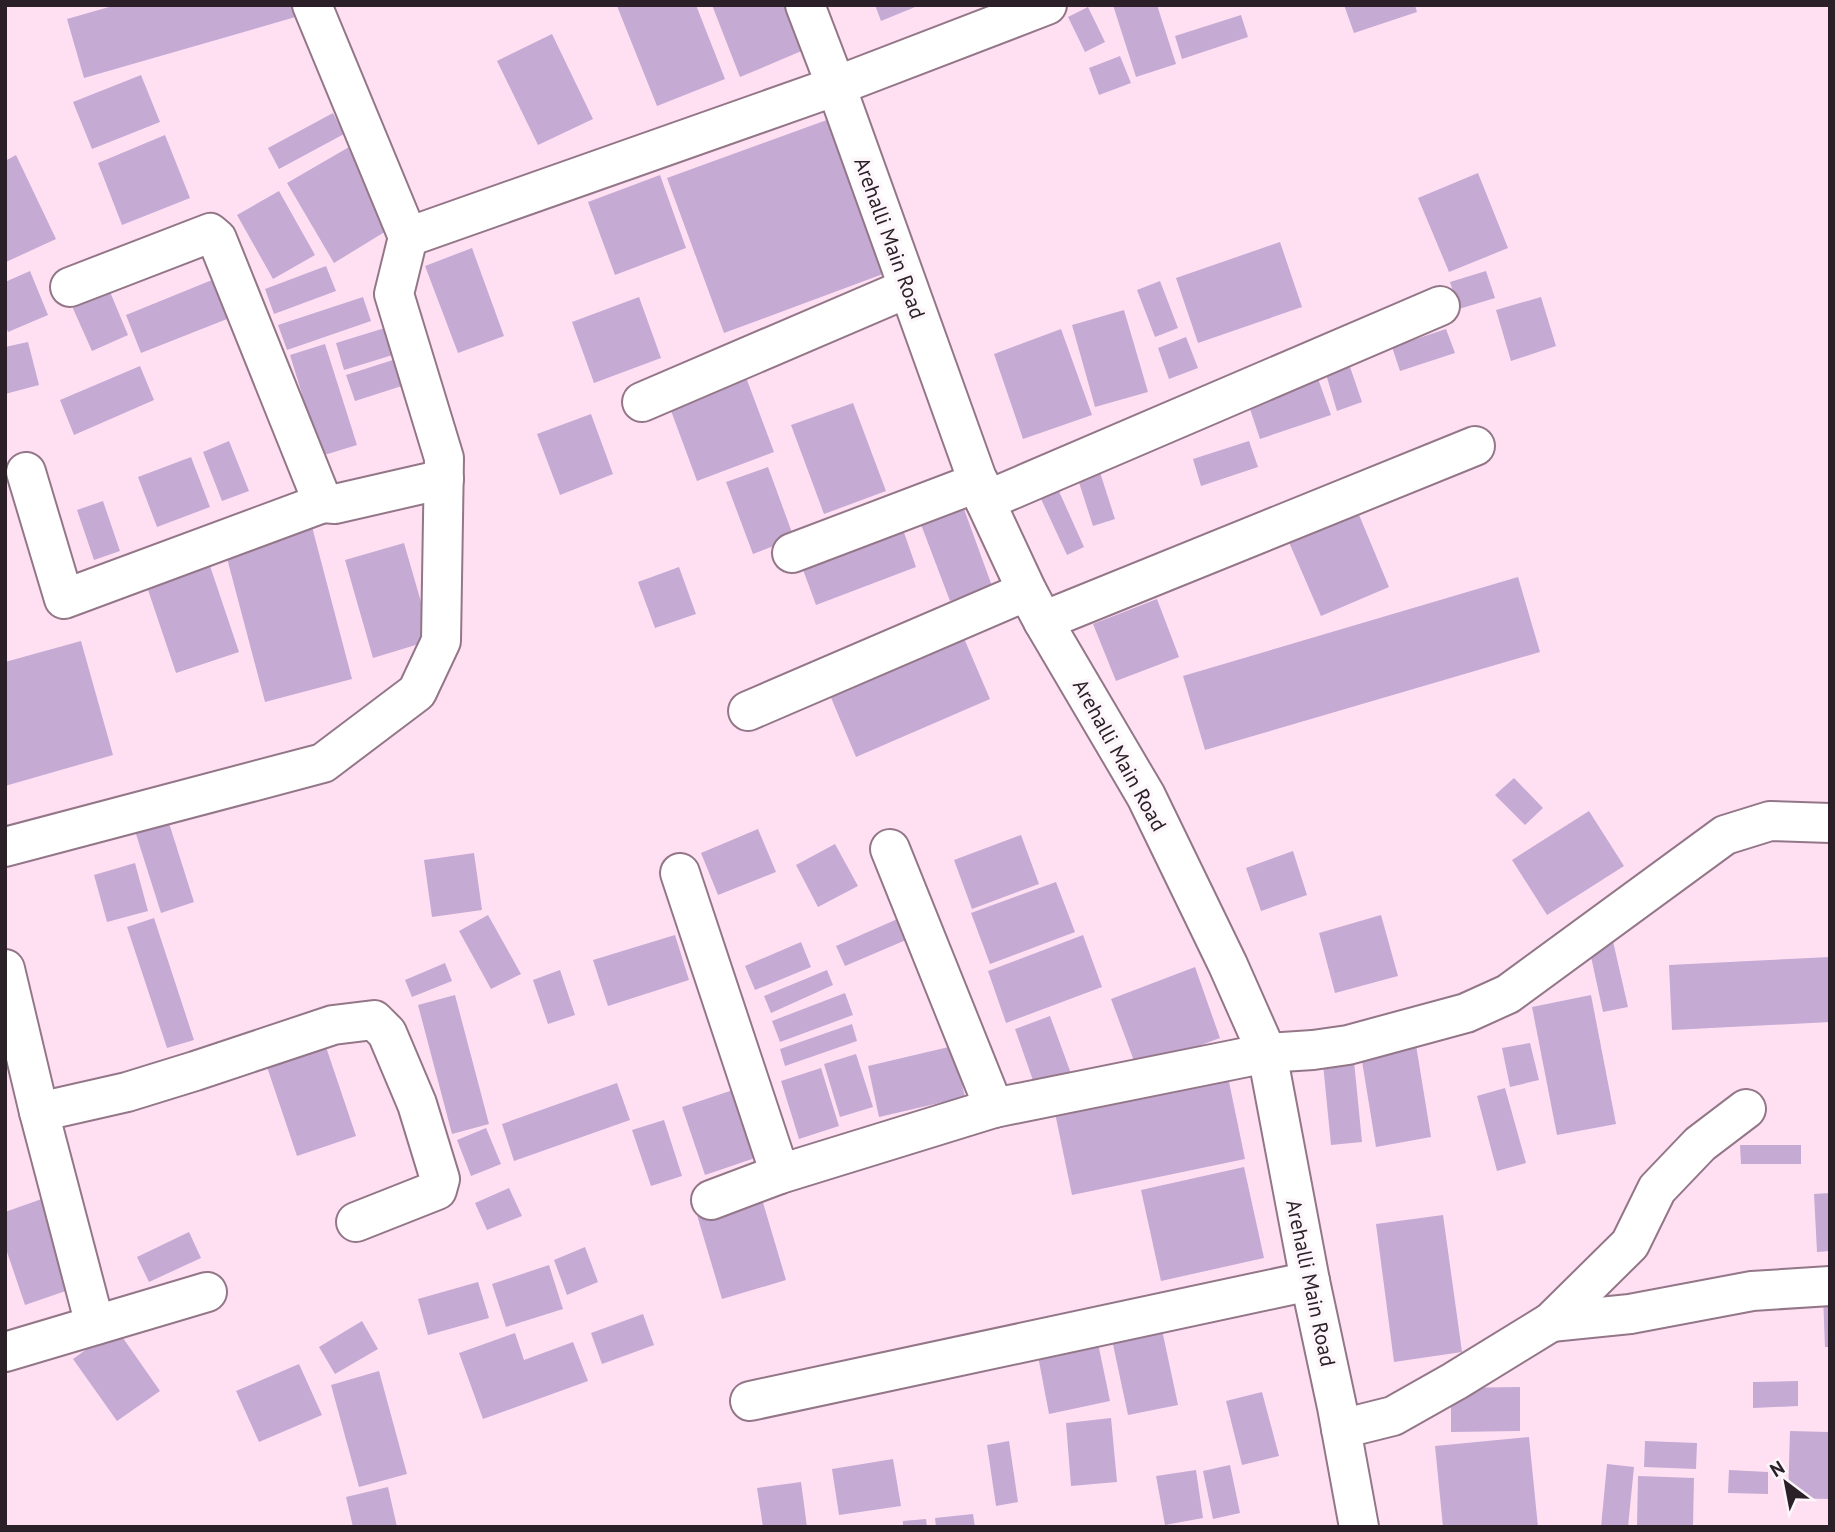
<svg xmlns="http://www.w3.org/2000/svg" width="1835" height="1532" font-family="'PT Sans',sans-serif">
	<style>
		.building { fill: #c5aad4 }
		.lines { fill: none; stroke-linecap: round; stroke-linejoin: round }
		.minor-casing { stroke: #937788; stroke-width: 42 }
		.minor { stroke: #fff; stroke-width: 38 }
		.labels { text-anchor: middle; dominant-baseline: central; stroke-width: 7; stroke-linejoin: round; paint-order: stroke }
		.street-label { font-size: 21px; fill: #2b2027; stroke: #fcf5f9 }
	</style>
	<rect width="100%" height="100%" fill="#ffe0f3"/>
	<g class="building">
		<polygon points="116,5 296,5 299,16 84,78 67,19"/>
		<polygon points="620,5 696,5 725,79 657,106 617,6"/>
		<polygon points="712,5 786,5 804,50 740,77"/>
		<polygon points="875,5 920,5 881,21"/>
		<polygon points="1113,5 1157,5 1176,64 1136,77"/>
		<polygon points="1344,5 1415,5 1417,12 1354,33"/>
		<polygon points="1088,7 1105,42 1085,52 1068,17"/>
		<polygon points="1241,15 1248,37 1182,59 1175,36"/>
		<polygon points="552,34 593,119 538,145 497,61"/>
		<polygon points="1120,56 1131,83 1099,95 1089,68"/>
		<polygon points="141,75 160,122 92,149 73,102"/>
		<polygon points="333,113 344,134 279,169 268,148"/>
		<polygon points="835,117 891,271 724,333 667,178"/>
		<polygon points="165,135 190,198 122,225 98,163"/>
		<polygon points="349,147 396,225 334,263 287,183"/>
		<polygon points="16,155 56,239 6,262 5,161"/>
		<polygon points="1478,173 1508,248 1449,272 1418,198"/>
		<polygon points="660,175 686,248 615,275 588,202"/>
		<polygon points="279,191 315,255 273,279 237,215"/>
		<polygon points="1280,242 1302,307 1198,343 1176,278"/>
		<polygon points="472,248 504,336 458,353 425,266"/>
		<polygon points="326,266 336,291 274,314 265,289"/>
		<polygon points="30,271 48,315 8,332 5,324 5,282"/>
		<polygon points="1486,271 1495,298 1459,309 1450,282"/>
		<polygon points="212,280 227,319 141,353 126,315"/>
		<polygon points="1160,281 1178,328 1155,337 1137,290"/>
		<polygon points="108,287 128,335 92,351 71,304"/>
		<polygon points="363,297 371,321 287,350 278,325"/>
		<polygon points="639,297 661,358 594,383 572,322"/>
		<polygon points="1541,297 1556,346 1511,361 1496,310"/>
		<polygon points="1124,310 1148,392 1095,407 1072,325"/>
		<polygon points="388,327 396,354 344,370 336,343"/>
		<polygon points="1061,329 1092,415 1023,439 994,354"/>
		<polygon points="1446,329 1455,353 1400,371 1392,347"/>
		<polygon points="1186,337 1198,368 1169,379 1158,348"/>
		<polygon points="28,342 39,385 5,394 5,347"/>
		<polygon points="325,344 357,445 321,456 290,355"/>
		<polygon points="396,359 405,385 355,401 346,375"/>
		<polygon points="1349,364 1362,402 1337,411 1325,371"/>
		<polygon points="140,366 154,400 74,435 60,400"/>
		<polygon points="744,372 774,452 697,481 667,400"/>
		<polygon points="1316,373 1331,415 1260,439 1246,397"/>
		<polygon points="853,403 886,491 824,514 791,425"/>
		<polygon points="591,414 613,474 560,495 537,434"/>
		<polygon points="229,441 249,491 222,501 203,452"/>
		<polygon points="1249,441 1258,467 1201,486 1193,459"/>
		<polygon points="191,457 210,507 157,527 138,477"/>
		<polygon points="1097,463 1115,519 1093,526 1075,470"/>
		<polygon points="768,467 794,538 753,554 726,482"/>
		<polygon points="1053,478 1084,547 1067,555 1035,486"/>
		<polygon points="960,498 992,586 950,601 917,514"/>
		<polygon points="103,501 120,551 94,560 77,510"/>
		<polygon points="1357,510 1389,587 1321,616 1288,540"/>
		<polygon points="310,519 352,679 265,702 223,543"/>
		<polygon points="900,521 916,567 816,605 799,559"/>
		<polygon points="404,543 432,640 373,658 345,560"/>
		<polygon points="208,560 239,652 176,673 145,581"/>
		<polygon points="679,567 696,614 655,628 638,582"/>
		<polygon points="1518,577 1540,652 1205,750 1183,676"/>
		<polygon points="1157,599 1179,657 1116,681 1093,624"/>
		<polygon points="963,636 990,699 856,757 829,693"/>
		<polygon points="81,641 113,755 5,786 5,662"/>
		<polygon points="1514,778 1543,808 1525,825 1495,795"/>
		<polygon points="1589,811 1624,866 1547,915 1512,860"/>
		<polygon points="168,820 194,902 161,913 135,831"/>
		<polygon points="758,829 776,872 718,895 701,853"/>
		<polygon points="1021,835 1039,884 972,909 954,860"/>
		<polygon points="835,844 858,886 818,907 796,865"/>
		<polygon points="1293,851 1307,895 1261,911 1246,868"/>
		<polygon points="474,853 482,910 432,917 424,860"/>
		<polygon points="135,863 148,911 107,922 94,875"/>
		<polygon points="1056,882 1075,932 990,964 971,913"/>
		<polygon points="911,913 920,934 845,966 836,946"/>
		<polygon points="488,915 521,974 491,989 459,931"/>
		<polygon points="1381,915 1398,976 1335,993 1319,933"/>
		<polygon points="154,918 194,1040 167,1048 127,927"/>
		<polygon points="675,935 689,980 608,1006 593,960"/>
		<polygon points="1083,935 1102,987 1006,1023 988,971"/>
		<polygon points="1612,937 1628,1007 1603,1012 1588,943"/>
		<polygon points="801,942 811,967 755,990 745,966"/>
		<polygon points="1830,957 1830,1022 1672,1030 1669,965"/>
		<polygon points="445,963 452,981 412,997 405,980"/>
		<polygon points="1195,967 1220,1038 1137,1069 1111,999"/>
		<polygon points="560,970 575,1015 548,1024 533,980"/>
		<polygon points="827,970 833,985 771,1013 764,996"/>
		<polygon points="845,993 853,1015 780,1042 772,1021"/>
		<polygon points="455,995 489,1124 452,1134 418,1005"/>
		<polygon points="1591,995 1616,1124 1557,1135 1532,1007"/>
		<polygon points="1050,1016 1073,1079 1037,1092 1015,1029"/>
		<polygon points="852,1024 857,1041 785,1066 780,1049"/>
		<polygon points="1530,1043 1539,1080 1510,1087 1502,1048"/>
		<polygon points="1416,1045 1431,1137 1376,1147 1361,1055"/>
		<polygon points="953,1046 965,1097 879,1117 868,1066"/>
		<polygon points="326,1047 356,1136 297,1156 267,1067"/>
		<polygon points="856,1054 873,1107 840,1117 824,1064"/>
		<polygon points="1354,1061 1362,1142 1331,1145 1323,1064"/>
		<polygon points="821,1068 839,1126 799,1139 781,1081"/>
		<polygon points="1228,1077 1245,1159 1072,1195 1055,1113"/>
		<polygon points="617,1083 630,1120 514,1161 502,1124"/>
		<polygon points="1505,1088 1526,1163 1497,1171 1477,1096"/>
		<polygon points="736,1089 758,1157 705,1175 682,1107"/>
		<polygon points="664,1120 682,1176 651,1186 632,1130"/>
		<polygon points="486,1128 501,1164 471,1176 457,1140"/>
		<polygon points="1740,1145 1801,1145 1801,1164 1741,1164"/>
		<polygon points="1244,1167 1264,1258 1161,1281 1141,1190"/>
		<polygon points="509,1188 522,1216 487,1230 475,1203"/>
		<polygon points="1830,1193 1830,1251 1817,1252 1814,1194"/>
		<polygon points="53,1195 83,1285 25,1305 5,1246 5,1212"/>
		<polygon points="761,1196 786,1280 722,1299 697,1215"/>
		<polygon points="1443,1215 1462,1352 1394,1362 1376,1224"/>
		<polygon points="189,1232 201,1258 149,1282 137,1257"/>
		<polygon points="585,1247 598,1282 567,1295 554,1260"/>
		<polygon points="549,1265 563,1309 506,1327 492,1284"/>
		<polygon points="478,1282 489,1318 428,1335 418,1299"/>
		<polygon points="1823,1296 1830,1296 1830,1347 1825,1347"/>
		<polygon points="643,1314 654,1345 602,1364 591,1333"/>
		<polygon points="362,1321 378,1349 335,1374 319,1347"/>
		<polygon points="1161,1325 1178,1405 1128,1415 1111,1335"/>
		<polygon points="116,1328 160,1391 117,1421 73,1359"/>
		<polygon points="515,1333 524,1360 573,1342 588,1381 483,1419 459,1353"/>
		<polygon points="1098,1343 1110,1401 1049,1414 1038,1356"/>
		<polygon points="299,1364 322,1415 259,1442 236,1391"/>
		<polygon points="379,1371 407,1474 359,1487 331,1385"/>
		<polygon points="1798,1381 1798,1406 1753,1408 1753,1382"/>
		<polygon points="1520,1387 1520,1431 1451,1432 1451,1388"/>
		<polygon points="1262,1392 1279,1456 1242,1465 1226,1401"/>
		<polygon points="1111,1418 1117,1482 1071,1486 1066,1423"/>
		<polygon points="1790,1431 1830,1432 1830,1499 1788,1498"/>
		<polygon points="1529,1437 1538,1527 1443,1527 1435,1446"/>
		<polygon points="1009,1441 1018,1502 996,1506 987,1445"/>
		<polygon points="1645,1441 1697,1443 1696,1469 1644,1467"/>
		<polygon points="893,1459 901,1506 839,1515 832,1469"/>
		<polygon points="1607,1464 1634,1467 1628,1527 1601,1527"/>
		<polygon points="1230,1465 1240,1513 1213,1519 1203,1471"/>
		<polygon points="1196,1470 1203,1518 1165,1525 1156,1476"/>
		<polygon points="1729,1470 1768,1472 1768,1494 1728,1493"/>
		<polygon points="1638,1476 1694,1478 1693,1527 1637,1527"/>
		<polygon points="801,1482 807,1527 763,1527 757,1488"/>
		<polygon points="388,1487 397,1527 353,1527 346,1497"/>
		<polygon points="973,1514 975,1527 936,1527 935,1518"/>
		<polygon points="926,1519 927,1527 903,1527 903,1521"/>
	</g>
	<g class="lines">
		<g class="minor-casing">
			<g id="minor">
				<polyline points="312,5 408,237"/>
				<polyline points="805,5 836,86 985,501 1027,591 1043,621 1146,796 1228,965 1267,1053 1310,1281 1337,1407 1359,1527"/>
				<polyline points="70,287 210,233 217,239 323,503 335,504 444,479"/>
				<polyline points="642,402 908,288"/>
				<polyline points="26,472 64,599 323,503"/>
				<polyline points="985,501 1440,306"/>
				<polyline points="792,553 979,482"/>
				<polyline points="1043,621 1475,446"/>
				<polyline points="748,711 1027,591"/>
				<polyline points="5,847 323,763 417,692 441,641 444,458 394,294 408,237 836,86 1047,5"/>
				<polyline points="890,849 994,1108"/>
				<polyline points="680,873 780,1174"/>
				<polyline points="5,969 39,1112 95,1325"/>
				<polyline points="39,1112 127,1092 195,1071 333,1025 374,1020 387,1033 417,1104 440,1179 437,1190 356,1222"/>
				<polyline points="711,1200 780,1174 994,1108 1267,1053 1313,1050 1348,1045 1466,1013 1508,994 1725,835 1770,821 1830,823"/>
				<polyline points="1551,1322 1630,1314 1752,1291 1830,1286"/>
				<polyline points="5,1352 207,1292"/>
				<polyline points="750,1401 1310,1281"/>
				<polyline points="1341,1429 1393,1416 1455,1381 1551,1322 1630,1244 1657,1189 1700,1144 1746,1109"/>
			</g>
		</g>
		<use href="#minor" class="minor"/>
	</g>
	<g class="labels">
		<g class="street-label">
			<text transform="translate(890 238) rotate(70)">Arehalli Main Road</text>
			<text transform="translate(1120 755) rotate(61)">Arehalli Main Road</text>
			<text transform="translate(1311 1283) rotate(78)">Arehalli Main Road</text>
		</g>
	</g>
	<rect width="1835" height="1532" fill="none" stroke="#2b2027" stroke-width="14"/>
	<g transform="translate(1786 1483) rotate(328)" stroke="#fcf5f9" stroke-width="5" paint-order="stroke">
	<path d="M0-5L12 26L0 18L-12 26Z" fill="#2b2027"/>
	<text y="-10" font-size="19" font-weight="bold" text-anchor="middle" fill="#2b2027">N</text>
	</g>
</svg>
